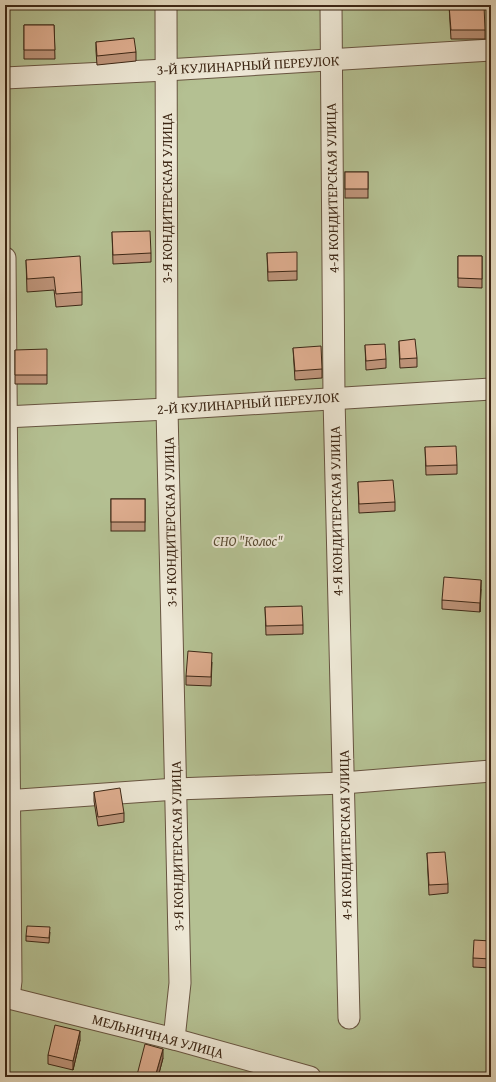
<svg xmlns="http://www.w3.org/2000/svg" width="496" height="1082" font-family="'Gentium Book Plus',serif">
	<style>
		.green { fill: #b4c092; stroke: #787454 }
		.lines { fill: none; stroke-linecap: round; stroke-linejoin: round }
		.minor-casing { stroke: #675440; stroke-width: 23 }
		.minor { stroke: #ede7d5; stroke-width: 21 }
		.wall { fill: #be947a; stroke: #3d2715 }
		.shaded-wall { fill: #9b7863; stroke: #3d2715 }
		.building { fill: #ddac8e; stroke: #3d2715 }
		.labels { text-anchor: middle; dominant-baseline: central; stroke-width: 4; stroke-linejoin: round; paint-order: stroke }
		.street-label { font-size: 14px; fill: #3d2715; stroke: #ede7d5 }
		.park-label { font-size: 14px; font-style: italic; fill: #5b4d34; stroke: #ede7d5 }
	</style>
	<rect width="100%" height="100%" fill="#e4dabf"/>
	<filter id="stains"><feTurbulence type="fractalNoise" baseFrequency=".005" numOctaves="4"/><feColorMatrix values="0 0 0 0 .2 0 0 0 0 .09 0 0 0 0 .02 0 0 0 .5 -.17"/></filter>
	<radialGradient id="worn" r=".72"><stop offset=".6" stop-color="#630" stop-opacity="0"/><stop offset="1" stop-color="#630" stop-opacity=".3"/></radialGradient>
	<rect class="green" x="5" y="5" width="486" height="1072"/>
	<g class="lines">
		<g class="minor-casing">
			<g id="minor">
				<polyline points="166,5 167,409 180,983 174,1039"/>
				<polyline points="331,5 334,398 349,1018"/>
				<polyline points="5,78 166,70 491,50"/>
				<polyline points="5,258 11,981 9,998"/>
				<polyline points="5,417 167,409 491,389"/>
				<polyline points="5,801 176,789 343,783 491,771"/>
				<polyline points="5,997 174,1039 310,1077"/>
			</g>
		</g>
		<use href="#minor" class="minor"/>
	</g>
	<g class="wall">
		<polygon points="449,5 485,30 485,39 451,39"/>
		<polygon points="24,25 54,25 55,59 24,59"/>
		<polygon points="96,42 136,52 136,61 97,65 96,51"/>
		<rect x="345" y="172" width="23" height="26"/>
		<polygon points="112,232 151,253 151,262 113,264"/>
		<polygon points="267,253 297,271 297,280 268,281"/>
		<polygon points="458,256 482,256 482,288 458,287"/>
		<polygon points="26,260 82,292 82,305 56,307 54,290 27,292"/>
		<polygon points="399,341 417,358 417,367 400,368 399,350"/>
		<polygon points="365,345 386,359 386,368 366,370"/>
		<polygon points="293,348 322,369 322,378 295,380"/>
		<polygon points="15,350 47,375 47,384 15,384"/>
		<polygon points="425,447 457,465 457,474 426,475"/>
		<polygon points="358,482 395,502 395,511 359,513"/>
		<rect x="111" y="499" width="34" height="32"/>
		<polygon points="481,589 480,612 442,609 442,600"/>
		<polygon points="265,607 303,625 303,634 266,635"/>
		<polygon points="212,662 211,686 186,685 186,676"/>
		<polygon points="94,792 124,813 124,822 98,826 94,801"/>
		<polygon points="427,853 448,884 448,893 429,895"/>
		<polygon points="50,932 49,943 26,941 26,936"/>
		<polygon points="491,941 491,968 473,967 473,958"/>
		<polygon points="80,1040 73,1070 48,1064 48,1055"/>
		<polygon points="163,1058 158,1077 137,1077 137,1075"/>
	</g>
	<g class="shaded-wall">
		<polygon points="481,580 481,589 480,612 480,603"/>
		<polygon points="80,1031 80,1040 73,1070 73,1061"/>
		<polygon points="163,1049 163,1058 158,1077 155,1077"/>
	</g>
	<g class="building">
		<polygon points="449,5 484,5 485,30 451,30"/>
		<polygon points="24,25 54,25 55,50 24,50"/>
		<polygon points="134,38 136,52 97,56 96,42"/>
		<rect x="345" y="172" width="23" height="17"/>
		<polygon points="150,231 151,253 113,255 112,232"/>
		<polygon points="297,252 297,271 268,272 267,253"/>
		<polygon points="80,256 82,292 56,294 54,277 27,279 26,260"/>
		<polygon points="458,256 482,256 482,279 458,278"/>
		<polygon points="415,339 417,358 400,359 399,341"/>
		<polygon points="385,344 386,359 366,361 365,345"/>
		<polygon points="321,346 322,369 295,371 293,348"/>
		<polygon points="47,349 47,375 15,375 15,350"/>
		<polygon points="456,446 457,465 426,466 425,447"/>
		<polygon points="393,480 395,502 359,504 358,482"/>
		<rect x="111" y="499" width="34" height="23"/>
		<polygon points="444,577 481,580 480,603 442,600"/>
		<polygon points="302,606 303,625 266,626 265,607"/>
		<polygon points="188,651 212,653 211,677 186,676"/>
		<polygon points="120,788 124,813 98,817 94,792"/>
		<polygon points="445,852 448,884 429,885 427,853"/>
		<polygon points="27,926 50,927 49,938 26,936"/>
		<polygon points="474,940 491,941 491,959 473,958"/>
		<polygon points="55,1025 80,1031 73,1061 48,1055"/>
		<polygon points="145,1044 163,1049 155,1077 144,1077 137,1075"/>
	</g>
	<g class="labels">
		<g class="street-label">
			<text transform="translate(248 65) rotate(-3)">3-Й КУЛИНАРНЫЙ ПЕРЕУЛОК</text>
			<text transform="translate(332 188) rotate(-91)">4-Я КОНДИТЕРСКАЯ УЛИЦА</text>
			<text transform="translate(167 198) rotate(-90)">3-Я КОНДИТЕРСКАЯ УЛИЦА</text>
			<text transform="translate(248 403) rotate(-4)">2-Й КУЛИНАРНЫЙ ПЕРЕУЛОК</text>
			<text transform="translate(336 511) rotate(-91)">4-Я КОНДИТЕРСКАЯ УЛИЦА</text>
			<text transform="translate(170 522) rotate(-91)">3-Я КОНДИТЕРСКАЯ УЛИЦА</text>
			<text transform="translate(345 835) rotate(-91)">4-Я КОНДИТЕРСКАЯ УЛИЦА</text>
			<text transform="translate(177 846) rotate(-91)">3-Я КОНДИТЕРСКАЯ УЛИЦА</text>
			<text transform="translate(158 1036) rotate(15)">МЕЛЬНИЧНАЯ УЛИЦА</text>
		</g>
		<g class="park-label">
			<text x="248" y="541">СНО "Колос"</text>
		</g>
	</g>
	<rect width="496" height="1082" fill="none" stroke="#e4dabf" stroke-width="20"/>
	<rect x="6" y="6" width="484" height="1070" fill="none" stroke="#3d2715" stroke-width="2"/>
	<rect x="10" y="10" width="476" height="1062" fill="none" stroke="#3d2715"/>
	<rect width="100%" height="100%" filter="url(#stains)"/>
	<rect width="100%" height="100%" fill="url(#worn)"/>
</svg>
